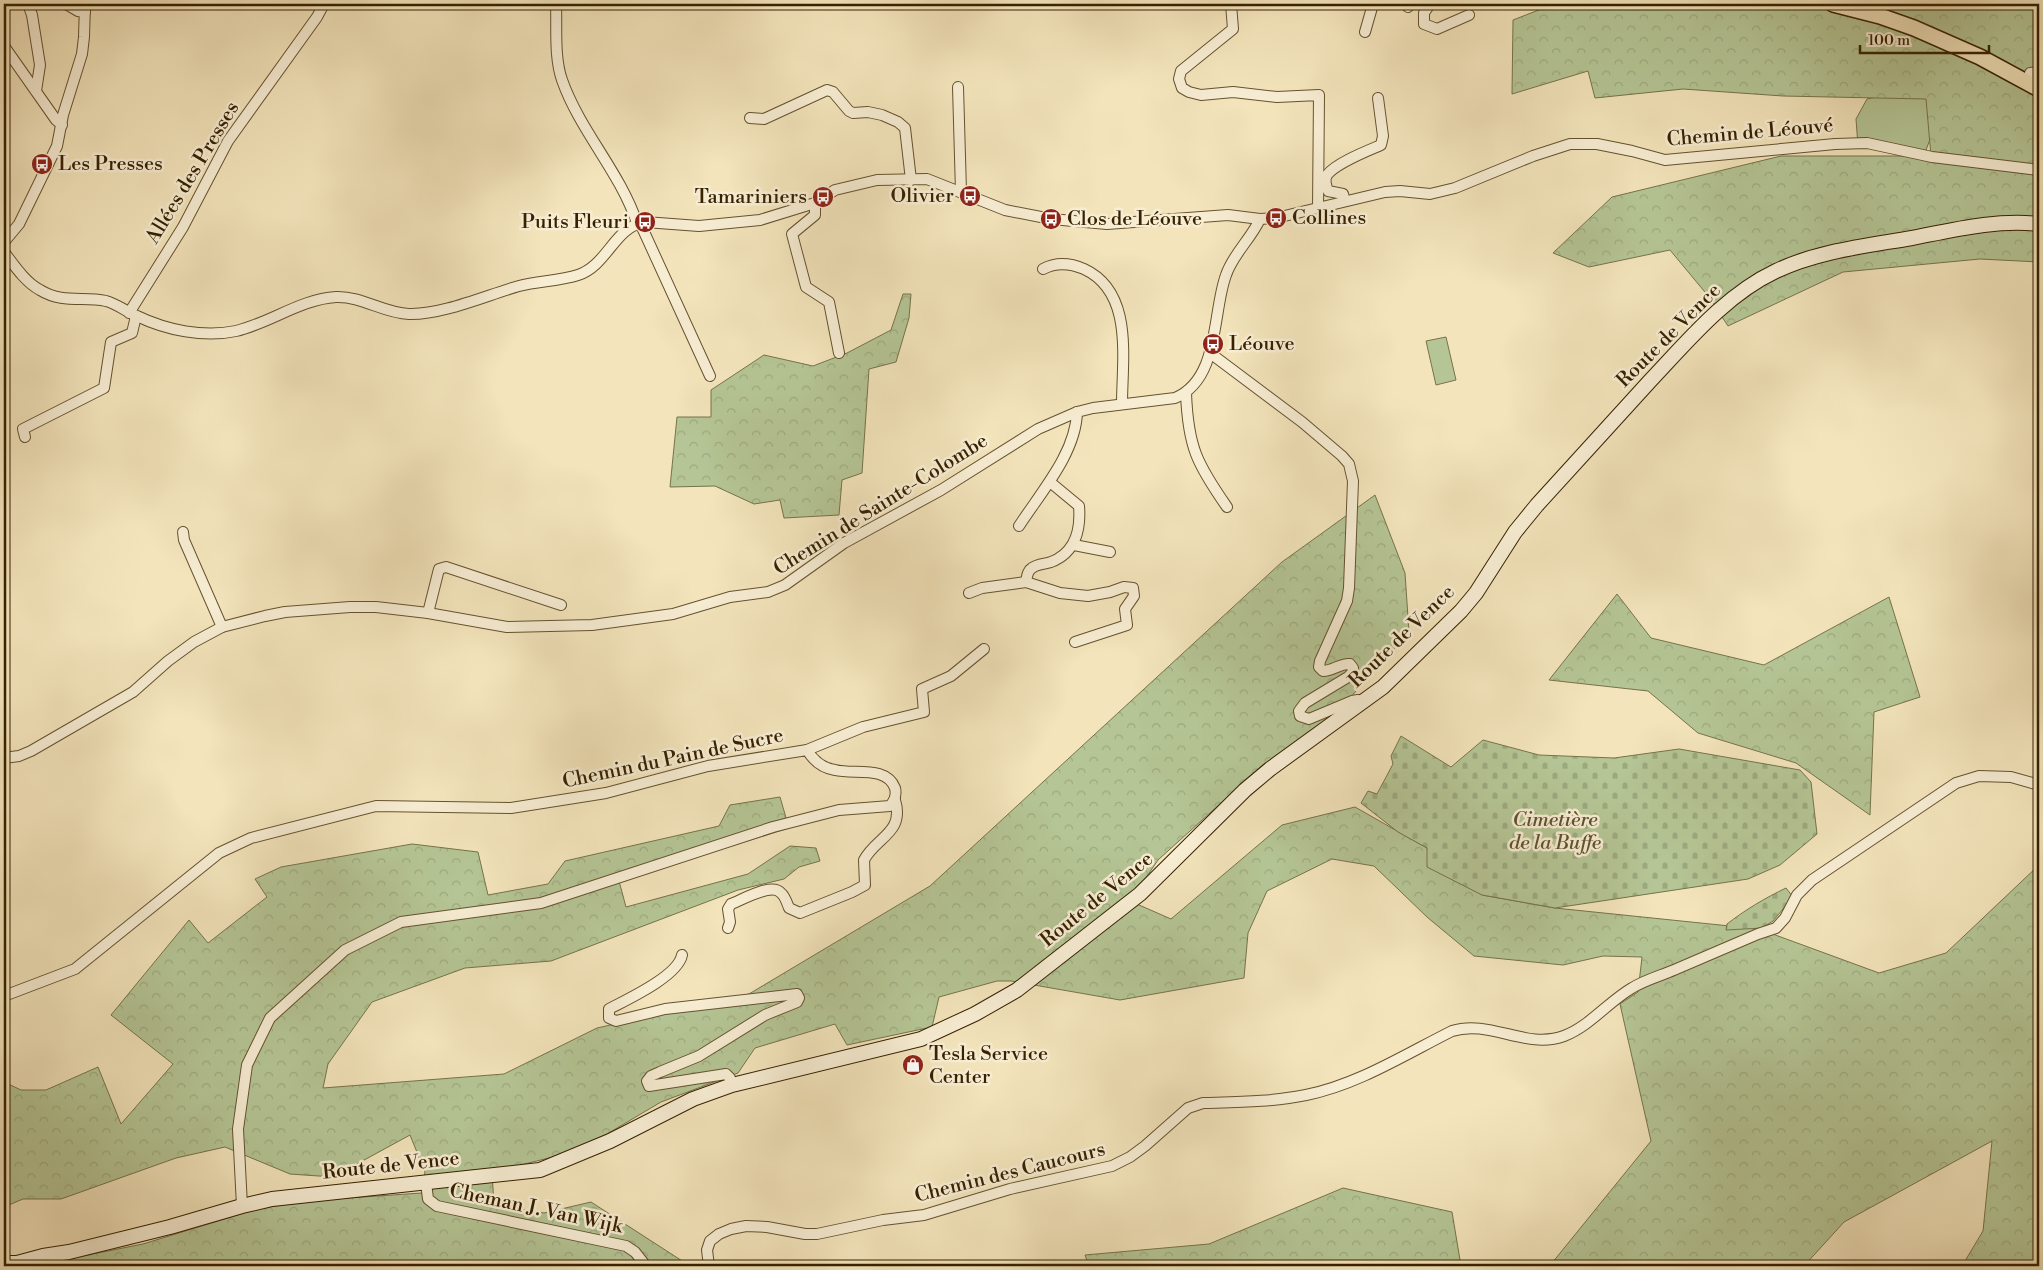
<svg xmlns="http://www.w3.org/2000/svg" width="2043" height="1270" font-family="'Libre Bodoni',serif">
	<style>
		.green { fill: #b5c595; stroke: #76734a }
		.forest { fill: url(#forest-crowns); stroke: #76734a }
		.cemetery { fill: url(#cemetery-stones); stroke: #76734a }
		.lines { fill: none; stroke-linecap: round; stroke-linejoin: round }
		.street-casing { stroke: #65522f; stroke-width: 12 }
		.secondary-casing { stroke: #362100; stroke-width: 16 }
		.primary-casing { stroke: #362100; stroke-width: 18 }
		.street { stroke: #f7edd3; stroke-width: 10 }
		.secondary { stroke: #f7edd3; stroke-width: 14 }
		.primary { stroke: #f3e4bb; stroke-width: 15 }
		.labels { text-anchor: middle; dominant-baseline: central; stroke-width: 5; stroke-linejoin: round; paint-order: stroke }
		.street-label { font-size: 20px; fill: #362100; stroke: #f7edd3 }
		.poi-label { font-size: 20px; fill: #362100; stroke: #f7edd3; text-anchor: start }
		.park-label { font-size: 20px; font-style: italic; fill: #5c522d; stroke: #f7edd3 }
	</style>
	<defs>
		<pattern id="forest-crowns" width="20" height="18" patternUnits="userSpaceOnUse" patternTransform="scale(1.25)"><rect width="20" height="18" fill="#b5c595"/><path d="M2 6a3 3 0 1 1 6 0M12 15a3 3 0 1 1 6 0" fill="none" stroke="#9ca97f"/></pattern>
		<pattern id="cemetery-stones" width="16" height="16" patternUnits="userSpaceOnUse" patternTransform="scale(1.25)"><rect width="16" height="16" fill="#b5c595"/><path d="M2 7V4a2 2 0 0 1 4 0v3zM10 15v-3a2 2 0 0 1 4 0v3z" fill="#9ca97f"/></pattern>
	</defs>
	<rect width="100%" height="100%" fill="#f3e4bb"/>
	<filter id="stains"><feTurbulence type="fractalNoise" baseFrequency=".004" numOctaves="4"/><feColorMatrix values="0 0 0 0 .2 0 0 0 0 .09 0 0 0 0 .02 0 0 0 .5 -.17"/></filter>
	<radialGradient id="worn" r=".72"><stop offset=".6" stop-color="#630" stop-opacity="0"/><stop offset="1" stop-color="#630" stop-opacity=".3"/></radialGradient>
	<g class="green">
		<polygon points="1903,91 1932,93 1935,126 1923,158 1858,146 1856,119 1867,99"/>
		<polygon points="1446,337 1456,380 1436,385 1426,341"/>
	</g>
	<g class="forest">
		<polygon points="1554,4 2039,4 2039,262 1980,259 1843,272 1728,326 1709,297 1670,250 1589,267 1553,253 1612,197 1781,156 1931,156 1926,99 1783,96 1683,89 1595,98 1588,71 1512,94 1513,20"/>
		<polygon points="903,294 911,294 909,318 896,362 869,369 862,473 842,480 839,515 784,518 780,500 754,504 715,486 670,487 677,417 711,417 711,390 764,355 813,366 847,353 891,330"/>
		<polygon points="1375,495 1405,573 1409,632 1323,728 1264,764 1158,860 1130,901 1171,919 1282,825 1355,807 1427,848 1482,895 1555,908 1759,929 1879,973 1946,953 2039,865 2039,1266 1962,1266 1983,1231 1992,1141 1844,1222 1804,1266 1538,1266 1552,1263 1651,1141 1620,1004 1638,992 1642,957 1603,956 1563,965 1474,956 1427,917 1374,866 1332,859 1267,891 1248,933 1244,978 1120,1000 1011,981 997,981 939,997 932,1027 847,1045 835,1024 755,1048 738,1073 661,1102 607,1134 561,1155 492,1172 494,1205 544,1213 591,1202 690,1266 32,1266 143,1244 260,1208 318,1200 422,1193 425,1172 410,1135 333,1177 290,1174 225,1147 176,1158 61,1199 23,1199 4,1207 4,1082 21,1090 46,1090 98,1067 121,1124 173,1064 111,1015 189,920 208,943 267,897 255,879 281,867 412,844 478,852 488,895 548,884 565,861 719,826 730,805 780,797 789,828 619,881 626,907 748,874 790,846 816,848 820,861 799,867 784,879 738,890 551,961 465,968 372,1002 328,1064 323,1088 504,1074 597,1028 749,994 930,886 1282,562"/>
		<polygon points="1617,594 1651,638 1764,665 1889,597 1920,697 1874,712 1870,815 1796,763 1698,733 1648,691 1549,680"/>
		<polygon points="1343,1188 1452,1212 1461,1266 1089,1266 1085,1255 1209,1244"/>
	</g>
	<g class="cemetery">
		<polygon points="1401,736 1451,767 1483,740 1539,755 1614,758 1679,749 1800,770 1811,782 1817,834 1780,865 1748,879 1555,908 1482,895 1427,867 1427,848 1398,832 1361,803 1368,791 1377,794 1393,764 1391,756"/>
		<path d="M1786 888 1793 897 1773 921 1762 928 1726 930 1727 924C1745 910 1765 898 1786 888Z"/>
	</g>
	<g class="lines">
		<g class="street-casing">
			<g id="street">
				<polyline points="28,4 32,15 40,65 36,91"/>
				<polyline points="66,4 78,11 85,12"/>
				<path d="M556 4C557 28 554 57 562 80 580 131 620 172 637 223"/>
				<polyline points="1231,4 1233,29 1181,71 1179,79 1182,88 1189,92 1201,95 1233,92 1277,97 1319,95 1318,208"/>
				<polyline points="1407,4 1408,7"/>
				<polyline points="1430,4 1424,13 1424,24 1437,29 1469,15"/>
				<polyline points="1365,32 1373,4"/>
				<polyline points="4,46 56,120 62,125"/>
				<polyline points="2030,73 2039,72"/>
				<polyline points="958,87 961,192"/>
				<polyline points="750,118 764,119 827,90 833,92 849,111 853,113 868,112 882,115 898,122 905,128 911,180"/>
				<path d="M1345 201 1343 194 1328 191C1326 186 1324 180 1327 175 1336 163 1367 151 1381 145L1383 136 1378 98"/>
				<polyline points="815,203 815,215 792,234 806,287 829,302 839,353"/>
				<polyline points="640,223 710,376"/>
				<polyline points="4,242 19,224 57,146 63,115 82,54 84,37 85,4"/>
				<path d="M4 252C14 265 25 282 40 290 63 304 83 296 106 301 117 304 127 312 137 316 166 330 204 338 236 331 270 323 301 299 336 297 362 296 383 313 409 314 442 315 487 295 519 286 538 281 560 281 578 275 607 266 615 226 645 222L699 226 760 220 815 203 835 190 877 180 927 179 1005 210 1051 219 1107 224 1228 215 1260 219 1276 218 1385 192 1400 191 1430 194 1455 188 1533 156 1570 144H1597L1632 151 1665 160 1835 144 1867 143 1932 157 2039 170"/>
				<path d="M1043 269C1056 262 1070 263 1084 269 1134 292 1122 359 1122 404"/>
				<polyline points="129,313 183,227 228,141 317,17 324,4"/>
				<path d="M1210 353 1302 422 1342 456 1349 464 1353 481 1349 588 1347 601 1320 661 1319 667 1323 671C1333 671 1340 663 1350 664L1353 668 1352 673 1348 677 1305 703 1299 711 1300 716 1309 719 1352 701 1358 700 1363 702"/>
				<path d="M1186 393C1188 447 1197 464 1227 507"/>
				<polyline points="25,437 23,429 104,388 111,342 132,333 136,316"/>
				<path d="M1019 526C1041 492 1076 453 1077 412"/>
				<polyline points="183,532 184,540 222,627"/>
				<polyline points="1074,545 1110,552"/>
				<path d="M1026 582C1027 577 1027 571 1032 568 1037 564 1045 564 1051 562 1075 553 1081 530 1079 506L1050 482"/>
				<polyline points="969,593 982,588 1026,582 1060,593 1088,596 1110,592 1124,587 1133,588 1134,596 1125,609 1127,625 1075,642"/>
				<polyline points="428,613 439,569 446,567 561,605"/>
				<polyline points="807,750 863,727 924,712 922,689 951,676 984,649"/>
				<path d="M4 758 19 756 31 751 133 692 168 661 194 642 222 627 265 616 285 612 350 607H376L428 613 507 627 592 625 673 614 730 597 768 592 785 585 844 543 941 490 1038 429 1077 412 1093 408 1175 398C1220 379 1212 313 1226 275 1233 254 1251 239 1260 219"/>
				<path d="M728 928 730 922 728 909 731 904C742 900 772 882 781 893 785 896 787 903 789 908L800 913 852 892 865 885 864 860C876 837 905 833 895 800"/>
				<path d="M682 955C678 976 628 999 609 1009V1018L616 1021 665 1009 797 994 799 998 797 1002 765 1015 699 1056 660 1072 651 1076 647 1081 649 1086 726 1074 730 1078 732 1085"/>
				<path d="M4 996 75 969 219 853 251 838 376 806 511 808 606 793 708 766 807 750C813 760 822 768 835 770 854 775 886 765 895 788 897 796 894 801 890 806L839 810 773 827 541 903 401 922 345 950 270 1018 247 1065 238 1129 242 1206"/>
				<polyline points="426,1183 428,1199 437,1206 626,1246 635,1252 646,1266"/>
				<path d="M709 1266 707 1250 710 1241 719 1234 731 1229 746 1226 767 1227 805 1234H817L883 1220 924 1215 1010 1189 1112 1166 1130 1157 1145 1146 1188 1108 1203 1103C1237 1102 1272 1102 1306 1095 1357 1085 1406 1054 1452 1031 1490 1019 1526 1050 1564 1036 1590 1026 1608 1002 1632 988 1645 980 1660 976 1674 970 1702 958 1730 946 1758 934L1776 928 1785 918 1797 895 1812 880 1956 783 1979 776 2011 777 2039 785"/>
			</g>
		</g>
		<g class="secondary-casing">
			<path id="secondary" d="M4 1263H17L43 1256 69 1252 170 1227 242 1206 272 1199 540 1170 610 1141 693 1099 732 1085 921 1039 975 1014 1017 990 1140 894 1245 790 1270 769 1383 687 1461 611 1476 593 1515 532 1537 505C1574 464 1612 423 1649 382 1687 342 1725 295 1776 271 1818 251 1866 246 1912 238 1953 230 1997 219 2039 224"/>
		</g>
		<g class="primary-casing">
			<polyline id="primary" points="1833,4 1880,16 1914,28 1980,57 2039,89"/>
		</g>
		<use href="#street" class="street"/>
		<use href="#secondary" class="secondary"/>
		<use href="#primary" class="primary"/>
	</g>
	<defs>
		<g id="bus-disc" transform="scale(1.125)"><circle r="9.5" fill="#8f2418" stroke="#f7edd3"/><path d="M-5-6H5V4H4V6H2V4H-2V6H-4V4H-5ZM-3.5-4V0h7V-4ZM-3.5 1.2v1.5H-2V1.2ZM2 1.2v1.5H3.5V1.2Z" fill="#fff"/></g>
		<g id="shop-disc" transform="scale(1.125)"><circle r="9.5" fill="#8f2418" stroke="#f7edd3"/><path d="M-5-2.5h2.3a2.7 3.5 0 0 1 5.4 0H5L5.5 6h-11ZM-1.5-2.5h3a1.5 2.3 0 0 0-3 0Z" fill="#fff"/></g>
	</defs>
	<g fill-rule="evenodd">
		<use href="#bus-disc" x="42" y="164"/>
		<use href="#bus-disc" x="970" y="196"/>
		<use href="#bus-disc" x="823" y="197"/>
		<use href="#bus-disc" x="1276" y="218"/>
		<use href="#bus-disc" x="1051" y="219"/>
		<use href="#bus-disc" x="645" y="222"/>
		<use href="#bus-disc" x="1213" y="344"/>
		<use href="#shop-disc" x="913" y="1065"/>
	</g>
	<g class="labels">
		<g class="street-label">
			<text transform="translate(1750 133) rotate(-5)">Chemin de Léouvé</text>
			<text transform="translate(193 173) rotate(-59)">Allées des Presses</text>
			<text transform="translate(1669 336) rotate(-45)">Route de Vence</text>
			<text transform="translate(881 505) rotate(-32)">Chemin de Sainte-Colombe</text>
			<text transform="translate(1402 637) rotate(-44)">Route de Vence</text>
			<text transform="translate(673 759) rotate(-12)">Chemin du Pain de Sucre</text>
			<text transform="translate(1097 900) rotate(-39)">Route de Vence</text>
			<text transform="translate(391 1166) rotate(-6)">Route de Vence</text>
			<text transform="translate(1010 1173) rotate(-14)">Chemin des Caucours</text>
			<text transform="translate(536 1209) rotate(12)">Cheman J. Van Wijk</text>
		</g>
		<g class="poi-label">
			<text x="58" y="164">Les Presses</text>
			<text x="954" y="196" text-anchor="end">Olivier</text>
			<text x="807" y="197" text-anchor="end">Tamariniers</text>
			<text x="1292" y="218">Collines</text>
			<text x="1067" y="219">Clos de Léouve</text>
			<text x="629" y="222" text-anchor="end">Puits Fleuri</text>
			<text x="1229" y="344">Léouve</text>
			<text x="929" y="1054">Tesla Service<tspan x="929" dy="23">Center</tspan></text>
		</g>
		<g class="park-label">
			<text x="1555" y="820">Cimetière<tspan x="1555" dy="23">de la Buffe</tspan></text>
		</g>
	</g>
	<rect width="2043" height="1270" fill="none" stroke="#f3e4bb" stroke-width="20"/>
	<rect x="5" y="5" width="2033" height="1260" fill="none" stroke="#362100" stroke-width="2.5"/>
	<rect x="10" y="10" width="2023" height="1250" fill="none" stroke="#362100"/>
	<path d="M1860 45v8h129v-8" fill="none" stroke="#362100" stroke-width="2.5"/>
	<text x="1868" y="45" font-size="15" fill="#362100" stroke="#f7edd3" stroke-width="4" paint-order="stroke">100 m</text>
	<rect width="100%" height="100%" filter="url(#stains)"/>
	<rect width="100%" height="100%" fill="url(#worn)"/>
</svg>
